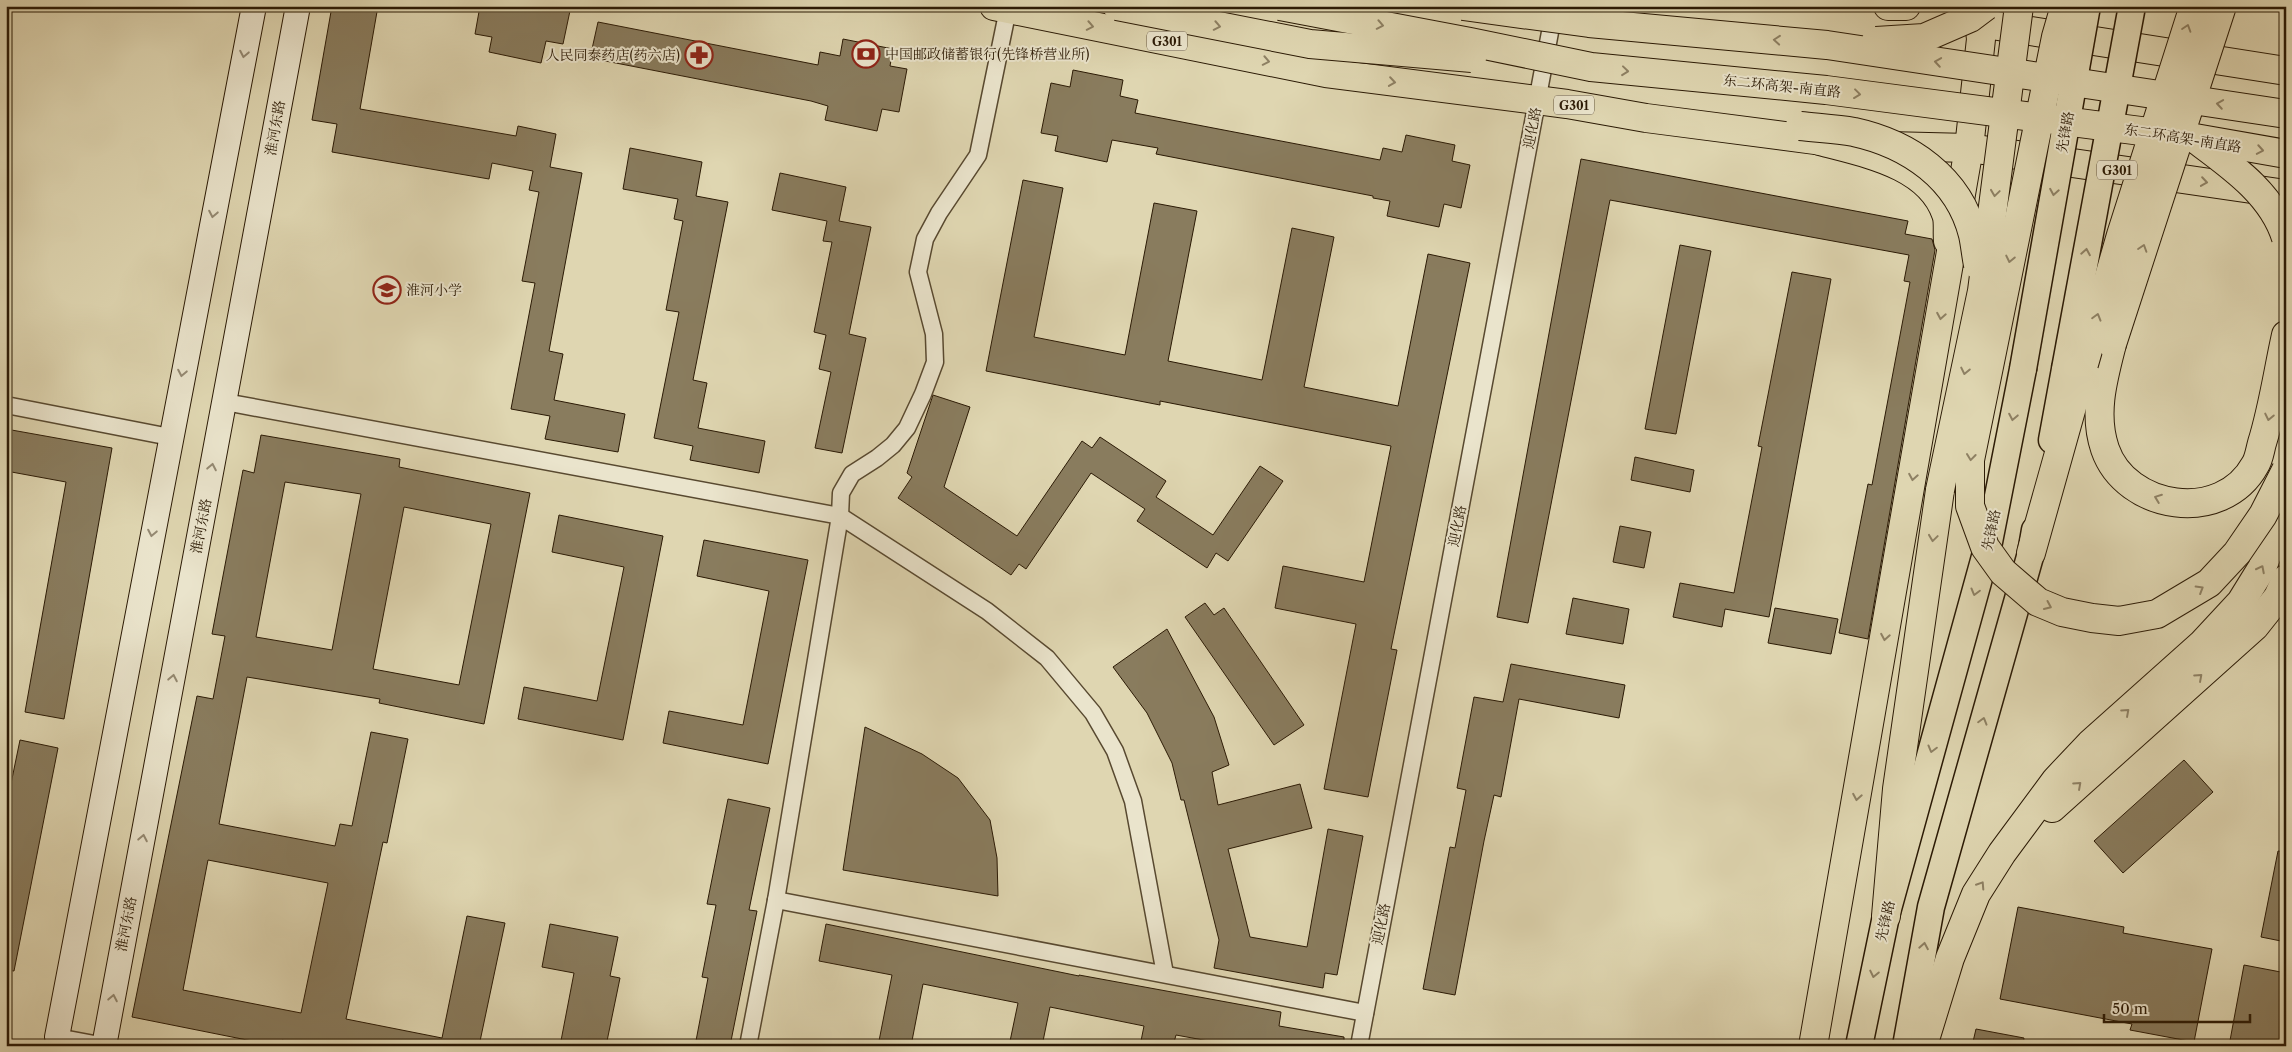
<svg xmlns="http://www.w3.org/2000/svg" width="2292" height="1052" font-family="'Libre Caslon Text','Noto Serif SC',serif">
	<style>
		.building { fill: #897c5e; stroke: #2b1a05; fill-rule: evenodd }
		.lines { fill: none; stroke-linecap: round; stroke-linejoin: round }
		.street-casing { stroke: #584930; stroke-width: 19 }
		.secondary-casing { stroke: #2b1a05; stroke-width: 26 }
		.primary-casing { stroke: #2b1a05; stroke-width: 29 }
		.highway-casing { stroke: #2b1a05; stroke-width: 30 }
		.street { stroke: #eae4cc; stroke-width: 16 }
		.secondary { stroke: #eae4cc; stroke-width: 24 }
		.primary { stroke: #dfd6b1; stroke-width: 26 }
		.highway { stroke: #dfd6b1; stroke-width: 28 }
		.primary-bridge-casing { stroke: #2b1a05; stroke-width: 29; stroke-linecap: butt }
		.highway-bridge-casing { stroke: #2b1a05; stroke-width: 30; stroke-linecap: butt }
		.primary-bridge { stroke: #dfd6b1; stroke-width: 26 }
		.highway-bridge { stroke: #dfd6b1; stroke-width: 28 }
		.oneway { stroke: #8e8164 }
		.oneway2 { stroke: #948972 }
		.labels { text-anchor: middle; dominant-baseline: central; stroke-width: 4; stroke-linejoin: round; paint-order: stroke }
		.shield { fill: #eae4cc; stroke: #645741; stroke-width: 1 }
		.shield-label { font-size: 12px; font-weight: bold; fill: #2b1a05 }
		.poi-label { font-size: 14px; fill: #2b1a05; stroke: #eae4cc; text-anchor: start }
		.street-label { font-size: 14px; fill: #2b1a05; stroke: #eae4cc }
	</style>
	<rect width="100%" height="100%" fill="#dfd6b1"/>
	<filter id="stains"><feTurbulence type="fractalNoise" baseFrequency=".004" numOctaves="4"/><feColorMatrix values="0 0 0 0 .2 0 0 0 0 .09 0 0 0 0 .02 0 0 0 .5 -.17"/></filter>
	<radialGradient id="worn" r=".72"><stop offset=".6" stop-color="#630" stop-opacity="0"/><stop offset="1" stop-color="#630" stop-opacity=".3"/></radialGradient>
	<g class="building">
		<polygon points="332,6 378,6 360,109 516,136 518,126 556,134 550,167 582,173 549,351 563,354 554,400 625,414 618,452 545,439 550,416 511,409 535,283 522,281 539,192 529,190 533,171 492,163 489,179 332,152 337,124 312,120"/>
		<polygon points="480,6 571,6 563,44 546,41 541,63 489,52 492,37 475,34"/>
		<polygon points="598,22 818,65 820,52 840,56 843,39 893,49 890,66 907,69 899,112 882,109 877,131 825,120 828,106 811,101 590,58"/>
		<polygon points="1073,70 1123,80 1120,96 1138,100 1135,113 1380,160 1383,148 1402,152 1406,135 1455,145 1452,161 1470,165 1461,208 1444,204 1439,227 1387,216 1390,201 1373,198 1373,196 1156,154 1158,148 1112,140 1107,162 1055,151 1058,136 1041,133 1051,83 1070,87"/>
		<polygon points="630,148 702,162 696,196 728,202 693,380 707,383 698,428 765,441 759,473 690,460 693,446 654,438 679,312 666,310 683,221 674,219 678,199 623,189"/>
		<polygon points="1581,159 1908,221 1905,234 1932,239 1935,250 1868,639 1839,633 1868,484 1872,485 1910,282 1904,281 1909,255 1610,200 1528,623 1497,617"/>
		<polygon points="780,173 846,187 839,221 871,227 849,334 866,338 842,453 815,448 831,372 819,369 826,335 814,332 832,242 823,241 827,221 772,210"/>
		<polygon points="1023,180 1063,188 1034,337 1125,355 1154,203 1197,211 1168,361 1262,380 1292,228 1334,237 1304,387 1398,406 1428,254 1470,263 1391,649 1397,650 1368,797 1324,789 1356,624 1275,608 1283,566 1364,582 1391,446 1160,401 1160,405 986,371"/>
		<polygon points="1680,245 1711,251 1676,434 1645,429"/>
		<polygon points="1792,272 1831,279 1769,617 1725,609 1722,627 1673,617 1680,583 1734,593 1762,447 1758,446"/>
		<polygon points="933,395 970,407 944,487 1017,536 1082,441 1092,448 1100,437 1166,481 1156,497 1213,535 1260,466 1283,481 1228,561 1216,553 1207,568 1137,521 1145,509 1091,473 1026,569 1019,564 1011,575 898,498 912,477 907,473"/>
		<polygon points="6,429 112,448 64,719 25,712 66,482 6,471"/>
		<path d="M261 435 400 459 399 467 530 493 484 724 379 703 380 699 247 677 219 824 335 846 340 824 352 826 371 732 408 739 387 843 383 842 346 1019 442 1038 467 916 505 923 479 1046H308L282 1040 281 1046H277L132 1017 197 696 213 699 225 636 212 634 243 470 254 473ZM285 482 361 494 332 650 256 637ZM404 507 491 524 459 685 373 669ZM208 860 328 883 301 1013 183 990Z"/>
		<polygon points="1635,457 1694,470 1690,492 1631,480"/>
		<polygon points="559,515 663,536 623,740 518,719 524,687 597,701 624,567 552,552"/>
		<polygon points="1620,526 1651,532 1644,568 1613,562"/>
		<polygon points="704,540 808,560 768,764 663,743 669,711 743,725 769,591 697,576"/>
		<polygon points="1573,598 1629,609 1623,644 1566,634"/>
		<polygon points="1205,603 1214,615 1224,608 1304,725 1274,745 1185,617"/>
		<polygon points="1775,608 1838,619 1831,654 1768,643"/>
		<polygon points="1167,629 1214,717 1229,765 1212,772 1218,805 1300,784 1312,828 1228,849 1250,937 1307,947 1328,829 1363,836 1337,975 1325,973 1323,988 1214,968 1219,940 1184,800 1181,800 1172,763 1147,713 1113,667"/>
		<polygon points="1511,664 1625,685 1619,718 1519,699 1501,797 1494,795 1484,841 1455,995 1423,989 1450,847 1455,848 1466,790 1457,788 1474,697 1503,702"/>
		<polygon points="865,727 922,754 958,778 990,820 997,858 998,896 843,870"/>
		<polygon points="20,740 58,748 14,971 6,970 6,808"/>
		<polygon points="2184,760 2213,792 2123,873 2094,841"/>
		<polygon points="728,799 770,808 749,910 757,911 730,1046 695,1046 708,978 702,977 716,905 707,904"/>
		<polygon points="2278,851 2286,852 2286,942 2261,937"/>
		<polygon points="2018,907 2124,927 2123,933 2212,949 2194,1042 2130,1030 2132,1024 2000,999"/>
		<polygon points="550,924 618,937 610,976 620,978 606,1046 560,1046 574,973 542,967"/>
		<polygon points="826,924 1079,976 1079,975 1281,1012 1279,1026 1344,1037 1344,1046 1236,1046 1176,1035 1173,1046 1140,1046 1144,1026 1050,1007 1042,1046 1009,1046 1018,1003 923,984 911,1046 878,1046 892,975 819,961"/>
		<polygon points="2244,965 2286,973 2286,1046 2229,1046"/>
		<polygon points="1976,1029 2024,1038 2023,1046 1972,1046"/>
	</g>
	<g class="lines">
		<g class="street-casing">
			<g id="street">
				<polyline points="225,402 840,516 987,611 1047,658 1093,713 1115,751 1133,801 1165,974"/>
				<polyline points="6,405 170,437"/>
				<polyline points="776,900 1365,1013"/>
				<polyline points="57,1037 105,1046"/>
				<polyline points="748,1046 776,900 840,516 841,493 852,474 877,458 893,445 907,428 923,394 935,362 934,334 918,272 925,239 939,213 978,155 1008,9"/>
				<polyline points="1359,1046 1554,11"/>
			</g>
		</g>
		<g class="secondary-casing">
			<g id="secondary">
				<polyline points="57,1037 254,6"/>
				<polyline points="104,1046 298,6"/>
			</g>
		</g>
		<g class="primary-casing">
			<g id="primary">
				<polyline points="2052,440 2065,369"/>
				<polyline points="1859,1046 1886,916 1989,542 2023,369"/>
				<polyline points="1906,1046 1931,907 2031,553 2035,530"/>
			</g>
		</g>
		<g class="highway-casing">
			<g id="highway">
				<polyline points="994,6 1326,73 1567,104 1646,118 1830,142"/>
				<polyline points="1888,6 1906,6"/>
				<polyline points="1967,10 1979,23 2286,71"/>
				<path d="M1820 141C1864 153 1929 164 1946 214 1949 221 1947 233 1948 241"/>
				<polyline points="1888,146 1969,148 2286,194"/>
				<path d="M2112 344C2103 379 2093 414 2105 449 2126 510 2222 525 2255 465 2259 459 2260 450 2262 443 2273 408 2278 371 2286 335"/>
				<polyline points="2031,553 2084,364"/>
				<polyline points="2052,808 2255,626 2278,597 2286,579"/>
				<polyline points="1886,916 1897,789 1940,490"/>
				<polyline points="1813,1046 1969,148 1981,39 1979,23"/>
				<polyline points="1923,1046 1950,958 1976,894 2002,853 2056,780 2090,744 2202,644 2241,602 2262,568 2275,534 2286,482"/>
			</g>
		</g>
		<use href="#street" class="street"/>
		<use href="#secondary" class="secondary"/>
		<use href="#primary" class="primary"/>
		<use href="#highway" class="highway"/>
		<g class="primary-bridge-casing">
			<g id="primary-bridge">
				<polyline points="2023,369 2087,6"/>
				<polyline points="2065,369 2132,6"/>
			</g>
		</g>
		<g class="highway-bridge-casing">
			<g id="highway-bridge">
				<polyline points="1117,6 1310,44 1472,58"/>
				<polyline points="1280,6 1470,42 1591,67 1826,90 2195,138 2286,154"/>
				<polyline points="1463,6 1589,23 1827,45 2286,114"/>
				<polyline points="2065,6 2056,37 1970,460 1970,506 1985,547 2003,572 2038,602 2062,612 2092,618 2119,621 2157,614 2209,583 2237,553 2263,515 2286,470"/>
				<polyline points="1876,41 1924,38 1970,18 1986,6"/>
				<path d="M1800 126C1818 128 1837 129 1854 132 1909 144 1959 178 1973 235 1975 244 1976 255 1978 265"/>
				<path d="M2198 141C2233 167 2273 195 2286 238"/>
				<polyline points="2112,344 2222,6"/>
				<polyline points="2084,364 2121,235 2194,6"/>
				<polyline points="1940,490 1982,291 2019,6"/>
			</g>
		</g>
		<use href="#primary-bridge" class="primary-bridge"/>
		<use href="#highway-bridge" class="highway-bridge"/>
	</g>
	<defs><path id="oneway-chevron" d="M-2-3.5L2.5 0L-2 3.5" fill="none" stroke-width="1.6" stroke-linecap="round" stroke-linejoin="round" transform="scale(1.25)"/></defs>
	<g class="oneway">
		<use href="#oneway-chevron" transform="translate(1380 25) rotate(11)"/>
		<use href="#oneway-chevron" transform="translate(1090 26) rotate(11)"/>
		<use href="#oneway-chevron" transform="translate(1217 26) rotate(11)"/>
		<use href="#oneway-chevron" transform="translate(2187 28) rotate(-72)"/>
		<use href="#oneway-chevron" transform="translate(1777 40) rotate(-175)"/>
		<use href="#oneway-chevron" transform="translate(1266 61) rotate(11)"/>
		<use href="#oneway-chevron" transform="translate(1938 62) rotate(-171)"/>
		<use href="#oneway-chevron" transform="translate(1625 71) rotate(6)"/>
		<use href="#oneway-chevron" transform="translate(1392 82) rotate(8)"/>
		<use href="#oneway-chevron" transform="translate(1857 94) rotate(7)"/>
		<use href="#oneway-chevron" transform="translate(2220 104) rotate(-171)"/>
		<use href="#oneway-chevron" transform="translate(2260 150) rotate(10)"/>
		<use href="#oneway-chevron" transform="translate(2204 182) rotate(8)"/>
		<use href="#oneway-chevron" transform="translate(2054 192) rotate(100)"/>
		<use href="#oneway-chevron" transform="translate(1995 193) rotate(98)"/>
		<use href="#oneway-chevron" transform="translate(2143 248) rotate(-72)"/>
		<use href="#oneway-chevron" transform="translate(2086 252) rotate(-80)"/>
		<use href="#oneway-chevron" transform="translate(2010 259) rotate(102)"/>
		<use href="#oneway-chevron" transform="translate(1941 316) rotate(100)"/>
		<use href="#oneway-chevron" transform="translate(2097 317) rotate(-74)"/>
		<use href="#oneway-chevron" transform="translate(1965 371) rotate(102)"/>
		<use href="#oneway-chevron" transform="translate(2013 417) rotate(101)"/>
		<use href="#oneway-chevron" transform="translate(2269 417) rotate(102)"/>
		<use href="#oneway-chevron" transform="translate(1971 457) rotate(97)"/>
		<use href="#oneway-chevron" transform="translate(1913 477) rotate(100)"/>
		<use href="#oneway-chevron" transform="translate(2158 498) rotate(-159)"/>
		<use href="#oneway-chevron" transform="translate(1933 538) rotate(98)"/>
		<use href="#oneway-chevron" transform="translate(2261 569) rotate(-63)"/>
		<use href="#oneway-chevron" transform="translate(2200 589) rotate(-31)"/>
		<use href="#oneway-chevron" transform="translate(1975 592) rotate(105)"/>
		<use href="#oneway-chevron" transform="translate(2048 606) rotate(24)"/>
		<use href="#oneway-chevron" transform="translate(1885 637) rotate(100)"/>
		<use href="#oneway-chevron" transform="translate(2199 677) rotate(-42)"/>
		<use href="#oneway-chevron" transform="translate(2126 712) rotate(-42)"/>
		<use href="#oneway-chevron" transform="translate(1983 721) rotate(-74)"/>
		<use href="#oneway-chevron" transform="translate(1932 749) rotate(105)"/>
		<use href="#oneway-chevron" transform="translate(2078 785) rotate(-42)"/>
		<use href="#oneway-chevron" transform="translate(1857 797) rotate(100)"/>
		<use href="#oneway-chevron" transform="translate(1981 885) rotate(-57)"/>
		<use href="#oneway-chevron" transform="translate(1924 946) rotate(-80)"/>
		<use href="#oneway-chevron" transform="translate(1874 974) rotate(102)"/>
	</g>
	<g class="oneway2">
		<use href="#oneway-chevron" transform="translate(244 54) rotate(101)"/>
		<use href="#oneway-chevron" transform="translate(213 214) rotate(101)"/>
		<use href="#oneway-chevron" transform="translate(182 373) rotate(101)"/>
		<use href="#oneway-chevron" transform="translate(212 467) rotate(-79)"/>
		<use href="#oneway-chevron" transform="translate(152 533) rotate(101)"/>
		<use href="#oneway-chevron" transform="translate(173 678) rotate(-79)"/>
		<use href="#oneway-chevron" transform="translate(143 838) rotate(-79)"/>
		<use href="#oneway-chevron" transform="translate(113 998) rotate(-79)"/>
	</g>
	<defs>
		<g id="bank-ring" transform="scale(1.4375)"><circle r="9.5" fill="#eae4cc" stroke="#8f2418" stroke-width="1.5"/><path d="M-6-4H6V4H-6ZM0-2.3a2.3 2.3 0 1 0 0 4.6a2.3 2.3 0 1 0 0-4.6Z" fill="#8f2418"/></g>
		<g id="pharmacy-ring" transform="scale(1.4375)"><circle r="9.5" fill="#eae4cc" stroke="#8f2418" stroke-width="1.5"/><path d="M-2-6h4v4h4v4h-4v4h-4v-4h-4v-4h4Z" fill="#8f2418"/></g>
		<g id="school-ring" transform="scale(1.4375)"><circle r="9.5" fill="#eae4cc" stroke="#8f2418" stroke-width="1.5"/><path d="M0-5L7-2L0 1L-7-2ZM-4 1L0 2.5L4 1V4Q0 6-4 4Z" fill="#8f2418"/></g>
	</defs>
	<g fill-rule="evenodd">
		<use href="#bank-ring" x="866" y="54"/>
		<use href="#pharmacy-ring" x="699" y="55"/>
		<use href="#school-ring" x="387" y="290"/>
	</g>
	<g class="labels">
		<g class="shield">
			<rect x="1147" y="31.5" width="40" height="19" rx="4"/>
			<rect x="1554" y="95.5" width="40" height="19" rx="4"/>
			<rect x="2097" y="160.5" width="40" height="19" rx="4"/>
		</g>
		<g class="shield-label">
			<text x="1167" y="41">G301</text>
			<text x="1574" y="105">G301</text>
			<text x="2117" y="170">G301</text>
		</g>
		<g class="poi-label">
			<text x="885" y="54">中国邮政储蓄银行(先锋桥营业所)</text>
			<text x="680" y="55" text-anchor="end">人民同泰药店(药六店)</text>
			<text x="406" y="290">淮河小学</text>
		</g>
		<g class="street-label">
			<text transform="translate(1782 86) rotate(6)">东二环高架-南直路</text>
			<text transform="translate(275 128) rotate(-80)">淮河东路</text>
			<text transform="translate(1532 128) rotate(-79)">迎化路</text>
			<text transform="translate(2065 132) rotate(-80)">先锋路</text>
			<text transform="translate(2183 138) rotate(9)">东二环高架-南直路</text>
			<text transform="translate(201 526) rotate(-79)">淮河东路</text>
			<text transform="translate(1457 526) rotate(-79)">迎化路</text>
			<text transform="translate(1991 530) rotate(-78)">先锋路</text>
			<text transform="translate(1885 921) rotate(-77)">先锋路</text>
			<text transform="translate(126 924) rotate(-79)">淮河东路</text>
			<text transform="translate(1381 924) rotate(-79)">迎化路</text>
		</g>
	</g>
	<rect width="2292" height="1052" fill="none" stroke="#dfd6b1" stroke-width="25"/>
	<rect x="8" y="8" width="2277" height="1037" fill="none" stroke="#2b1a05" stroke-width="2.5"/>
	<rect x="12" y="12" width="2267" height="1027" fill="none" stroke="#2b1a05"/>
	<path d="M2104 1014v8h146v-8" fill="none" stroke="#2b1a05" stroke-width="2.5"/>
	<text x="2112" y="1014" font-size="15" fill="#2b1a05" stroke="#eae4cc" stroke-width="4" paint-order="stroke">50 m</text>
	<rect width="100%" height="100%" filter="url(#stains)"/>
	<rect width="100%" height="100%" fill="url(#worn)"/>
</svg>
